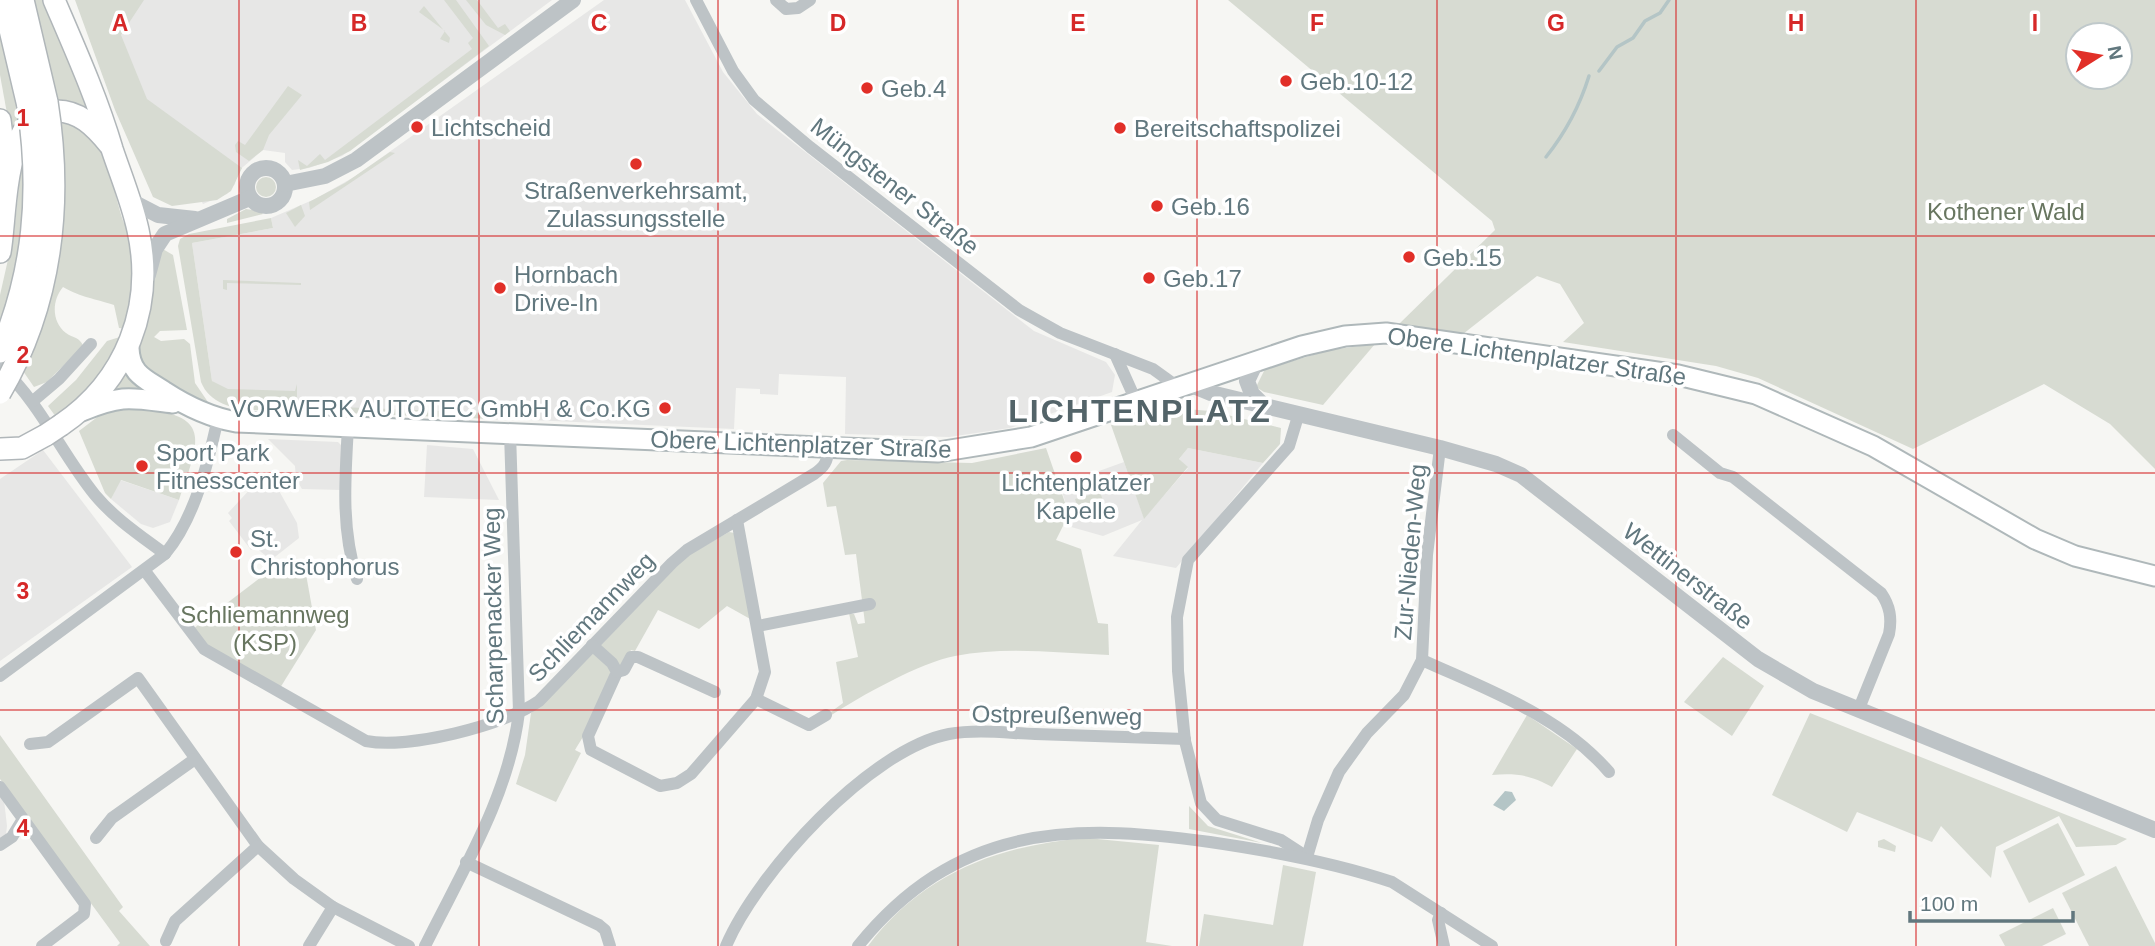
<svg xmlns="http://www.w3.org/2000/svg" width="2155" height="946" font-family="Arial,sans-serif">
	<style>
		.built { fill: #e7e7e6 }
		.green { fill: #d7dbd2; fill-rule: evenodd }
		.water { fill: #b4c5c6 }
		.lines { fill: none; stroke-linecap: round; stroke-linejoin: round }
		.stream { stroke: #b4c5c6; stroke-width: 3.5 }
		.secondary-casing { stroke: #afb8ba; stroke-width: 23 }
		.trunk-casing { stroke: #b0b6b9; stroke-width: 24 }
		.minor { stroke: #bdc3c6; stroke-width: 12 }
		.tertiary { stroke: #bdc3c6; stroke-width: 16 }
		.secondary { stroke: #fff; stroke-width: 19 }
		.trunk { stroke: #fff; stroke-width: 21 }
		.trunk-bridge-casing { stroke: #b0b6b9; stroke-width: 24; stroke-linecap: butt }
		.trunk-bridge { stroke: #fff; stroke-width: 21 }
		.grid { fill: none; stroke: #d62828; stroke-width: 2; stroke-opacity: 0.55 }
		.poi-dot { fill: #e12f28; stroke: #fff; stroke-width: 2.5 }
		.labels { text-anchor: middle; dominant-baseline: central; stroke-width: 7; stroke-linejoin: round; paint-order: stroke }
		.poi-label { font-size: 24px; fill: #61777e; stroke: #fff; text-anchor: start }
		.street-label { font-size: 24px; fill: #61777e; stroke: #fff }
		.park-label { font-size: 24px; fill: #687660; stroke: #fff }
		.district-label { font-size: 32px; font-weight: bold; letter-spacing: 2px; fill: #536469; stroke: #fff }
		.grid-label { font-size: 23px; text-anchor: middle; font-weight: bold; fill: #d62828; stroke: #fff; stroke-width: 7; stroke-linejoin: round; paint-order: stroke }
	</style>
	<rect width="100%" height="100%" fill="#f6f6f3"/>
	<g class="built">
		<polygon points="85,0 552,0 342,156 309,168 292,170 285,162 285,153 263,150 237,172 235,184 227,194 203,204"/>
		<polygon points="604,0 685,0 723,72 757,114 1034,331 1106,362 1115,375 1112,392 1010,428 949,437 845,434 846,377 779,374 778,395 760,394 760,389 736,388 734,429 232,407 212,381 192,243 273,228 271,218 315,199 354,177"/>
		<polygon points="268,439 338,442 342,446 341,490 302,489 296,479 295,466"/>
		<polygon points="427,445 473,449 499,500 424,497"/>
		<polygon points="1188,448 1263,463 1176,568 1113,556 1142,520 1103,536 1064,525 1069,514 1060,485 1124,462 1144,518 1188,468 1179,459"/>
		<polygon points="43,450 132,567 0,661 0,479"/>
		<polygon points="265,473 273,480 297,523 299,538 271,560 255,547 251,550 229,521 232,518 228,513"/>
		<polygon points="120,480 179,500 170,522 153,528 141,524 111,499"/>
		<polygon points="0,794 4,800 7,826 6,834 0,840"/>
	</g>
	<g class="green">
		<polygon points="29,0 47,0 94,113 57,101"/>
		<polygon points="75,0 144,0 121,35 147,99 242,168 231,191 217,200 172,206 153,197 115,110"/>
		<polygon points="444,0 456,0 489,46 350,151 328,162 300,170 298,160 307,166 320,154 325,160 472,49 468,43 473,38"/>
		<polygon points="466,0 477,0 498,28 505,24 510,31 505,35 486,25"/>
		<path d="M1228 0H2155V469L2110 424 2044 384 1913 449 1758 378 1716 366 1563 342 1584 323 1560 284 1537 276 1463 334 1398 325 1495 230 1492 221ZM2078 35H2120V77H2078Z"/>
		<polygon points="424,6 450,38 449,43 440,39 445,31 419,12"/>
		<polygon points="0,29 21,123 12,141 0,75"/>
		<polygon points="288,86 302,95 269,135 263,150 249,161 236,152 235,145 238,141 245,145"/>
		<path d="M60 119C110 131 110 185 124 223L130 222 135 250 128 329 119 328 114 305C93 298 83 298 63 287 52 300 51 321 66 333 73 338 80 337 83 346L47 382 34 387 23 371C55 279 75 219 60 119Z"/>
		<path d="M23 148C31 208 18 268 0 324V295L14 233Z"/>
		<polygon points="390,152 395,153 310,210 309,202 345,183"/>
		<circle cx="266" cy="187" r="10"/>
		<polygon points="301,205 305,216 295,227 286,213"/>
		<polygon points="246,209 260,211 263,214 227,223 227,219"/>
		<path d="M271 218 273 228 192 243 212 381 228 389 295 391 297 384V411C266 409 215 417 201 382L178 246 180 239 189 234Z"/>
		<path d="M161 248 173 255 187 330 160 331 154 337 161 341 184 339 190 344 195 383 210 405C180 392 142 384 138 347Z"/>
		<polygon points="223,280 301,283 301,285 227,283 227,290 223,289"/>
		<polygon points="123,336 107,374 56,417 48,406 76,380 107,341"/>
		<polygon points="1375,344 1323,405 1264,392 1256,387 1265,369 1330,350"/>
		<polygon points="124,373 140,387 139,390 114,391"/>
		<path d="M128 406C211 415 203 432 179 500L121 480 111 499 105 493 79 431 100 415Z"/>
		<polygon points="315,406 518,414 516,420 320,412"/>
		<polygon points="1172,408 1211,411 1281,428 1280,444 1263,463 1188,448 1179,459 1188,467 1144,519 1111,425"/>
		<path d="M1046 448 1069 514 1056 540 1081 549 1098 623 1108 624 1109 655C1058 653 1005 646 955 656 921 662 859 697 830 716L828 714 843 703 836 662 858 657 849 613 854 614 858 624 865 623 856 554 845 555 836 506 827 507 823 483 841 461 847 460 972 463Z"/>
		<polygon points="1100,492 1107,512 1082,521 1075,499"/>
		<polygon points="729,532 735,533 752,620 727,606 699,629 658,610 635,651 631,650 621,667 600,646 685,557"/>
		<polygon points="304,563 316,630 280,688 209,647 193,629 273,568"/>
		<path d="M593 653C600 659 610 665 611 674 613 693 585 733 575 750L581 753 556 802 516 784 525 755 531 713Z"/>
		<polygon points="1723,657 1764,686 1732,736 1684,702"/>
		<polygon points="1810,713 2127,839 2116,845 2076,847 2059,816 1996,847 1991,878 1941,826 1932,842 1857,812 1847,832 1772,795"/>
		<path d="M1527 715 1577 749 1552 787C1531 775 1516 773 1492 775Z"/>
		<polygon points="0,735 123,907 119,911 150,946 117,946 120,943 0,779"/>
		<polygon points="1189,806 1208,826 1262,843 1189,829"/>
		<polygon points="2058,823 2085,875 2029,903 2003,851"/>
		<path d="M1087 838 1159 845 1146 942 1172 946H868C923 873 999 845 1087 838Z"/>
		<polygon points="1884,839 1896,846 1895,852 1878,847 1878,841"/>
		<polygon points="1283,865 1316,872 1303,946 1199,946 1204,914 1273,925"/>
		<polygon points="2116,866 2155,943 2155,946 2089,946 2062,893"/>
		<polygon points="2053,908 2066,934 2042,946 2005,946 1999,935"/>
	</g>
	<polygon class="water" points="1505,791 1512,792 1516,800 1504,811 1493,805"/>
	<g class="lines">
		<g class="stream">
			<polyline points="1599,71 1617,47 1633,38 1645,21 1660,13 1669,0"/>
			<path d="M1546 157C1566 132 1580 105 1589 76"/>
		</g>
		<g class="secondary-casing">
			<g id="secondary">
				<path d="M129 348C130 375 146 379 165 392 188 407 209 417 236 422L938 452 1031 437 1302 346 1345 336 1386 333 1678 375 1756 394 1873 446 2035 539 2075 556 2155 576"/>
				<path d="M82 411C123 394 131 398 173 403"/>
			</g>
		</g>
		<g class="trunk-casing">
			<g id="trunk">
				<polyline points="3,0 28,106"/>
				<polyline points="23,0 47,102"/>
				<path d="M54 0C75 49 97 98 112 149 121 176 132 202 138 230 155 307 126 381 61 425"/>
				<polyline points="0,120 6,169"/>
				<path d="M0 252C7 214 2 114 55 111 79 110 95 127 109 144"/>
				<polyline points="0,449 22,448 46,435"/>
			</g>
		</g>
		<g class="minor">
			<polyline points="696,0 733,71 754,100 810,147 1019,310 1060,333 1153,369 1178,387"/>
			<polyline points="776,0 786,9 798,8 810,0"/>
			<polyline points="1115,354 1136,401"/>
			<path d="M0 366C41 404 61 453 95 495 115 519 141 536 165 554"/>
			<polyline points="33,401 59,379 91,344"/>
			<polyline points="1299,413 1289,446 1188,560 1177,617 1178,671 1185,741 1201,803 1217,820 1281,840 1301,853"/>
			<path d="M348 427C345 479 341 529 357 579"/>
			<path d="M1673 435 1720 473 1733 477 1881 593C1890 606 1892 618 1889 634L1858 711"/>
			<path d="M145 571 204 649 366 741C409 749 503 726 539 701L672 563 687 550 814 474C824 467 828 462 828 449"/>
			<polyline points="758,626 870,604"/>
			<polyline points="592,645 612,663 617,672 588,736 591,750 660,786 677,783 691,774 756,699 765,672 737,520"/>
			<path d="M1422 660C1488 690 1561 716 1609 772"/>
			<polyline points="617,672 624,670 631,657 638,657 715,692"/>
			<path d="M0 676 165 554C195 518 208 463 218 418"/>
			<polyline points="756,699 809,725 826,715"/>
			<polyline points="30,744 48,742 138,678 258,846 294,879 333,907 409,946"/>
			<polyline points="0,787 85,904 84,914 42,946"/>
			<polyline points="96,838 112,818 195,759"/>
			<polyline points="0,845 12,837 23,819"/>
			<polyline points="1307,857 1318,820 1339,772 1367,733 1404,695 1422,660 1427,555 1440,448"/>
			<polyline points="466,862 599,925 605,930 610,946"/>
			<polyline points="1441,913 1438,920 1444,946"/>
			<polyline points="166,941 175,921 258,846"/>
			<polyline points="309,946 333,907"/>
			<path d="M425 946C462 871 509 796 519 712L510 433"/>
			<path d="M726 946C757 873 870 749 949 734 977 729 1007 733 1035 734 1085 736 1135 737 1185 739"/>
			<path d="M858 946C955 826 1068 822 1210 842 1272 851 1332 862 1392 882L1492 946"/>
		</g>
		<g class="tertiary">
			<circle cx="266" cy="187" r="19"/>
			<polyline points="285,184 325,176 356,160 573,0"/>
			<polyline points="131,201 158,215 195,219"/>
			<polyline points="148,275 155,249 165,234 250,198"/>
			<polyline points="1256,362 1247,381 1252,394 1264,406"/>
			<polyline points="1189,384 1211,393 1440,448 1496,464 1521,475 1758,659 1813,691 2155,830"/>
		</g>
		<use href="#secondary" class="secondary"/>
		<use href="#trunk" class="trunk"/>
		<g class="trunk-bridge-casing">
			<g id="trunk-bridge">
				<path d="M0 352C34 272 41 192 28 106"/>
				<path d="M0 393C52 304 63 203 47 102"/>
				<polyline points="46,435 61,425"/>
			</g>
		</g>
		<use href="#trunk-bridge" class="trunk-bridge"/>
	</g>
	<path class="grid" d="M239 0V946M479 0V946M718 0V946M958 0V946M1197 0V946M1437 0V946M1676 0V946M1916 0V946M0 236H2155M0 473H2155M0 710H2155"/>
	<g class="poi-dot">
		<circle cx="1286" cy="81" r="7"/>
		<circle cx="867" cy="88" r="7"/>
		<circle cx="417" cy="127" r="7"/>
		<circle cx="1120" cy="128" r="7"/>
		<circle cx="636" cy="164" r="7"/>
		<circle cx="1157" cy="206" r="7"/>
		<circle cx="1409" cy="257" r="7"/>
		<circle cx="1149" cy="278" r="7"/>
		<circle cx="500" cy="288" r="7"/>
		<circle cx="665" cy="408" r="7"/>
		<circle cx="1076" cy="457" r="7"/>
		<circle cx="142" cy="466" r="7"/>
		<circle cx="236" cy="552" r="7"/>
	</g>
	<g class="labels">
		<g class="poi-label">
			<text x="1300" y="81">Geb.10-12</text>
			<text x="881" y="88">Geb.4</text>
			<text x="431" y="127">Lichtscheid</text>
			<text x="1134" y="128">Bereitschaftspolizei</text>
			<text x="636" y="190" text-anchor="middle">Straßenverkehrsamt,<tspan x="636" dy="28">Zulassungsstelle</tspan></text>
			<text x="1171" y="206">Geb.16</text>
			<text x="1423" y="257">Geb.15</text>
			<text x="514" y="274">Hornbach<tspan x="514" dy="28">Drive-In</tspan></text>
			<text x="1163" y="278">Geb.17</text>
			<text x="651" y="408" text-anchor="end">VORWERK AUTOTEC GmbH &amp; Co.KG</text>
			<text x="156" y="452">Sport Park<tspan x="156" dy="28">Fitnesscenter</tspan></text>
			<text x="1076" y="482" text-anchor="middle">Lichtenplatzer<tspan x="1076" dy="28">Kapelle</tspan></text>
			<text x="250" y="538">St.<tspan x="250" dy="28">Christophorus</tspan></text>
		</g>
		<g class="street-label">
			<text transform="translate(895 186) rotate(38)">Müngstener Straße</text>
			<text transform="translate(1537 356) rotate(8)">Obere Lichtenplatzer Straße</text>
			<text transform="translate(801 444) rotate(2)">Obere Lichtenplatzer Straße</text>
			<text transform="translate(1410 552) rotate(-85)">Zur-Nieden-Weg</text>
			<text transform="translate(1688 576) rotate(38)">Wettinerstraße</text>
			<text transform="translate(493 616) rotate(-91)">Scharpenacker Weg</text>
			<text transform="translate(591 617) rotate(-46)">Schliemannweg</text>
			<text transform="translate(1057 715) rotate(1)">Ostpreußenweg</text>
		</g>
		<g class="park-label">
			<text x="2006" y="211">Kothener Wald</text>
			<text x="265" y="614">Schliemannweg<tspan x="265" dy="28">(KSP)</tspan></text>
		</g>
		<g class="district-label">
			<text x="1140" y="411">LICHTENPLATZ</text>
		</g>
	</g>
	<g class="grid-label">
		<text x="120" y="31">A</text>
		<text x="359" y="31">B</text>
		<text x="599" y="31">C</text>
		<text x="838" y="31">D</text>
		<text x="1078" y="31">E</text>
		<text x="1317" y="31">F</text>
		<text x="1556" y="31">G</text>
		<text x="1796" y="31">H</text>
		<text x="2035" y="31">I</text>
		<text x="23" y="126">1</text>
		<text x="23" y="363">2</text>
		<text x="23" y="599">3</text>
		<text x="23" y="836">4</text>
	</g>
	<g transform="translate(2099 56) rotate(79)"><circle r="33" fill="#ffffff" stroke="#c0c9cb" stroke-width="2"/>
	<path d="M0-5L12 26L0 18L-12 26Z" fill="#e12f28"/>
	<text y="-10" font-size="19" font-weight="bold" text-anchor="middle" fill="#61777e">N</text>
	</g>
	<path d="M1910 911v10h163v-10" fill="none" stroke="#61777e" stroke-width="3.5"/>
	<text x="1920" y="911" font-size="21" fill="#61777e" stroke="#ffffff" stroke-width="5" paint-order="stroke">100 m</text>
</svg>
